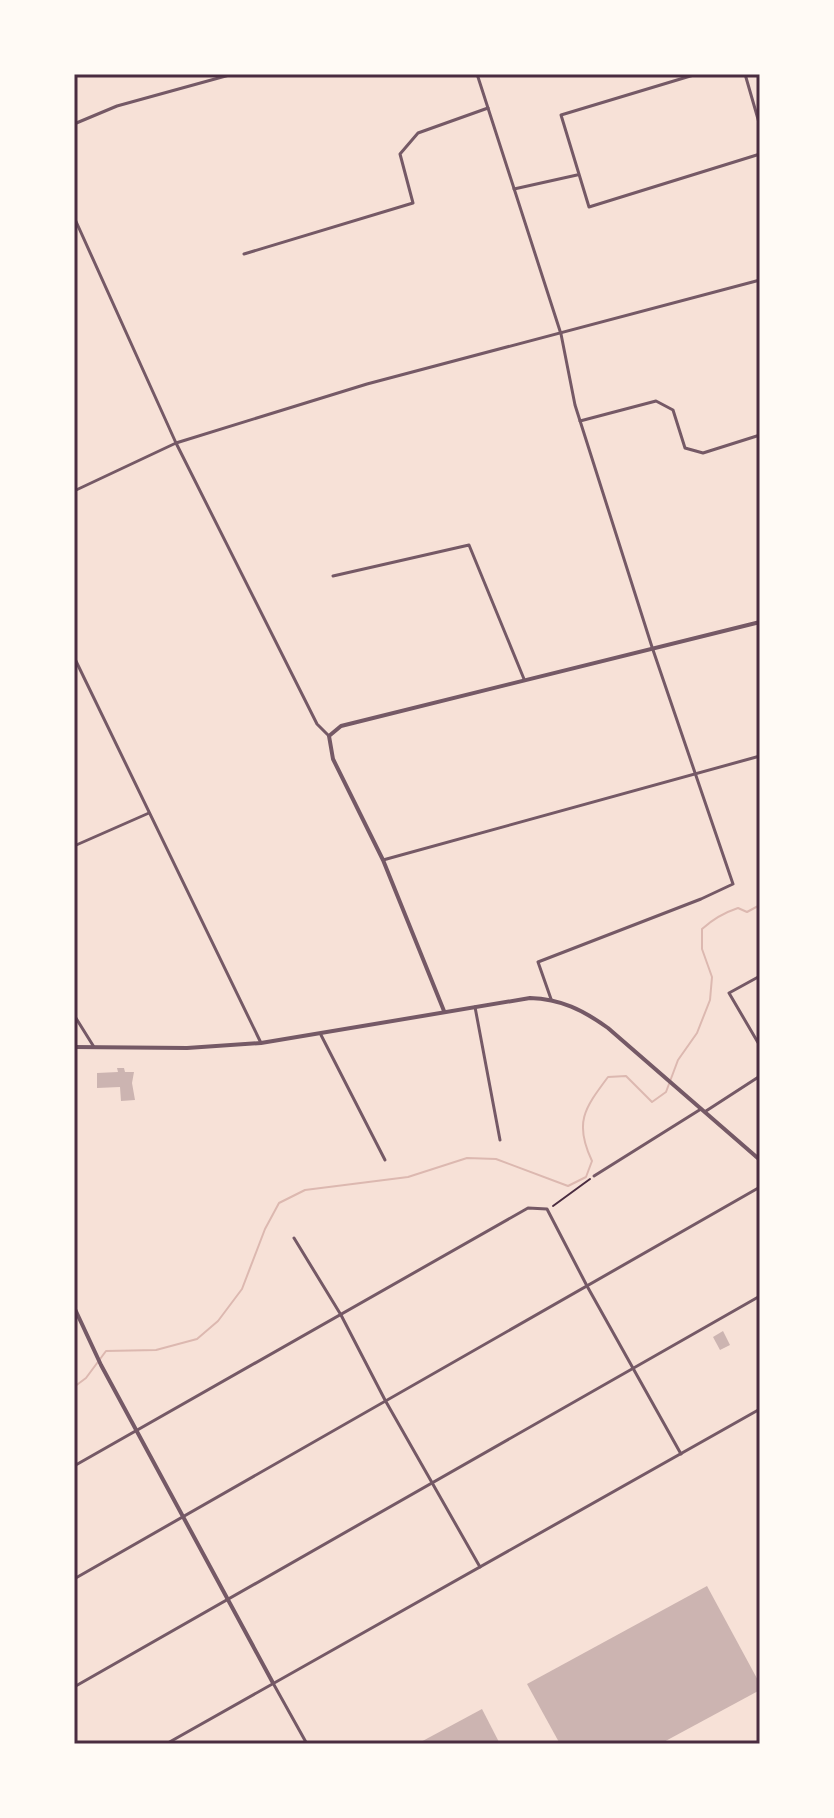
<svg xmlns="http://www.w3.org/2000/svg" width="834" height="1818" font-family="'Fira Sans Condensed',sans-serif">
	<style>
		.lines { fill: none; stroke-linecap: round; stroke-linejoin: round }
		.stream { stroke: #dcb8b0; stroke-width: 2 }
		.building { fill: #ccb4b1 }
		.path { stroke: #4a2c40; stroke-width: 2 }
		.minor { stroke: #755966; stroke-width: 3 }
		.tertiary { stroke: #755966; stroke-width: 4 }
		.neatline { fill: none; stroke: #4a2c40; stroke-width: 3 }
	</style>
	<rect width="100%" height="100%" fill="#f7e1d7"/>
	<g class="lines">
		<path class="stream" d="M74 1387 86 1378 106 1351 156 1350 197 1339 218 1321 242 1289 265 1229 279 1203 305 1190 408 1177 467 1158 496 1159 568 1186 586 1177 592 1161C574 1123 584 1109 608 1077L626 1076 652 1102 666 1092 678 1060 697 1033 710 1000 712 977 702 949V929C713 919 723 913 738 908L747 912 760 905"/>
	</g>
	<g class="building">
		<polygon points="117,1068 124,1068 125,1072 134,1072 132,1083 135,1100 121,1101 120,1087 97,1088 97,1073 118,1072"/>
		<polygon points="723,1331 730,1345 720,1350 713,1337"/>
		<polygon points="707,1586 760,1684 760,1690 660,1744 560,1744 527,1684"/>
		<polygon points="482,1709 500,1744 417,1744"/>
	</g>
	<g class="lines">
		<polyline class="path" points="553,1206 590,1179"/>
		<g class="minor">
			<polyline points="477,74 561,334 575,405 652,647 733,884 701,899 538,962 551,999"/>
			<polyline points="697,74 561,115 589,207 760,154"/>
			<polyline points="745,74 760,126"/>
			<polyline points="74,124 117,106 233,74"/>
			<polyline points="514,189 577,175"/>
			<polyline points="74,217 176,443 317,724 329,736"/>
			<polyline points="244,254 413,203 400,154 418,133 488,108"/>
			<polyline points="580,421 656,401 673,410 685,448 703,453 760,435"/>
			<polyline points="74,491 176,443 367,384 760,280"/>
			<polyline points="333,576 469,545 524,679"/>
			<polyline points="74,657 261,1043"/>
			<polyline points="74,846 149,813"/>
			<polyline points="383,860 760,756"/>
			<polyline points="760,976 729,993 760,1046"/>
			<polyline points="475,1007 500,1140"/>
			<polyline points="74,1015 94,1047"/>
			<polyline points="321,1035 385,1160"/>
			<polyline points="706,1111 760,1076"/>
			<polyline points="594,1176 701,1109"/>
			<polyline points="294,1238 341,1315 385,1400 480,1567"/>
			<polyline points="74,1466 528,1208 547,1209 587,1286 681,1454"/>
			<polyline points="74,1579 760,1187"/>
			<polyline points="273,1683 307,1744"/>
			<polyline points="74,1687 760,1296"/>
			<polyline points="166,1744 760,1409"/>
		</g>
		<g class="tertiary">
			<polyline points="444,1011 383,860 333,759 329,736 341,726 760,622"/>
			<path d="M74 1047 187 1048 261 1043 530 998C561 999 583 1010 608 1028L760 1160"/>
			<polyline points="74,1307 101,1365 273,1683"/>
		</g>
	</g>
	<rect width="834" height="1818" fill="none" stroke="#fffaf5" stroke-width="152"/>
	<rect x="76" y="76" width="682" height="1666" class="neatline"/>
</svg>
